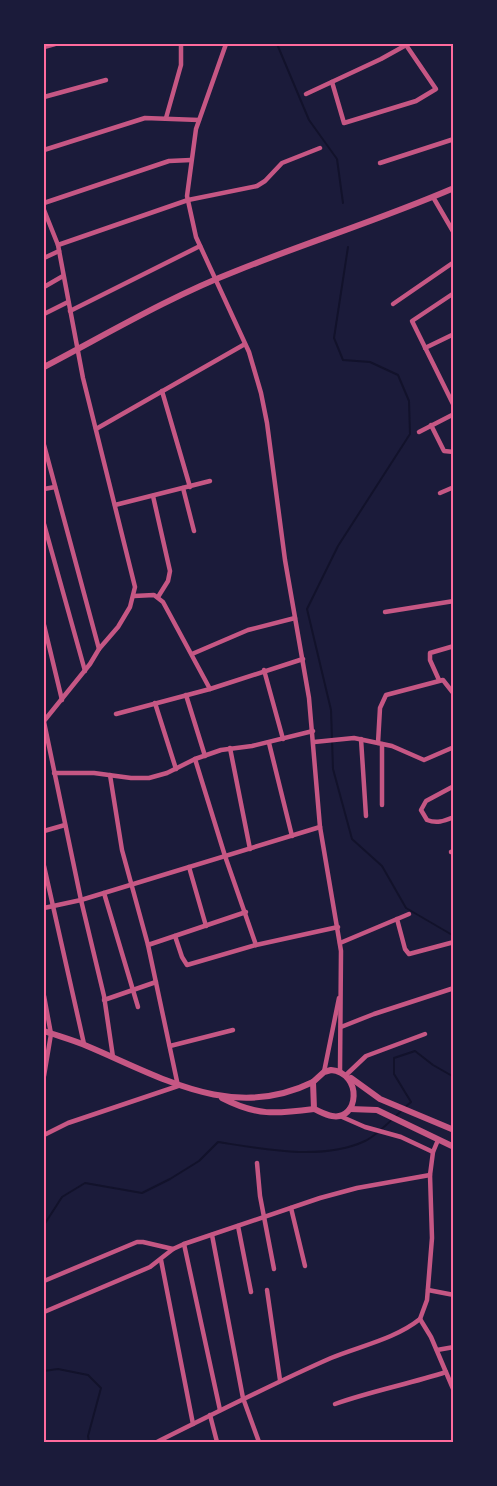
<svg xmlns="http://www.w3.org/2000/svg" width="497" height="1486" font-family="'Nunito Sans',sans-serif">
	<style>
		.lines { fill: none; stroke-linecap: round; stroke-linejoin: round }
		.stream { stroke: #12122b; stroke-width: 2 }
		.minor { stroke: #c65784; stroke-width: 4.5 }
		.tertiary { stroke: #c65784; stroke-width: 6 }
		.neatline { fill: none; stroke: #ff6b9d; stroke-width: 2 }
	</style>
	<rect width="100%" height="100%" fill="#1b1b3a"/>
	<g class="lines">
		<g class="stream">
			<polyline points="277,44 309,120 337,159 343,203"/>
			<polyline points="348,247 334,338 343,360 370,362 398,375 409,401 410,434 338,546 307,609 331,710 333,769 352,839 382,866 406,908 454,936"/>
			<path d="M44 1225 62 1197 85 1183 142 1193 170 1179 199 1161 218 1142C263 1149 322 1161 365 1141 377 1136 399 1112 411 1102L394 1074V1058L415 1051 433 1065 454 1077"/>
			<polyline points="44,1371 58,1369 88,1375 101,1388 88,1436 89,1442"/>
		</g>
		<g class="minor">
			<polyline points="226,44 196,129 187,196 196,237 249,352 261,393 267,423 285,560 309,698 320,827 341,951 340,1071"/>
			<polyline points="452,44 454,45"/>
			<polyline points="44,47 55,44"/>
			<polyline points="332,82 344,123 416,101 436,89 406,45"/>
			<polyline points="306,94 381,59 408,44"/>
			<polyline points="44,97 106,80"/>
			<polyline points="166,118 181,65 181,44"/>
			<polyline points="44,150 145,118 199,120"/>
			<polyline points="380,163 454,139"/>
			<polyline points="433,197 454,233"/>
			<polyline points="44,203 169,161 191,160"/>
			<polyline points="44,210 58,245 83,378 135,587 130,607 118,627 99,649 90,664 44,721"/>
			<polyline points="58,245 188,200 257,186 265,181 282,163 320,148"/>
			<polyline points="44,258 59,251"/>
			<polyline points="44,287 63,276"/>
			<polyline points="454,293 412,321 454,406"/>
			<polyline points="393,304 454,262"/>
			<polyline points="70,311 200,246"/>
			<polyline points="44,314 68,302"/>
			<polyline points="425,348 454,334"/>
			<polyline points="162,391 190,487"/>
			<polyline points="431,425 444,451 454,452"/>
			<polyline points="96,429 245,344"/>
			<polyline points="419,432 454,414"/>
			<polyline points="44,445 99,649"/>
			<polyline points="183,488 194,531"/>
			<polyline points="44,489 55,487"/>
			<polyline points="440,493 454,487"/>
			<polyline points="153,496 170,571 168,581 158,597"/>
			<polyline points="115,505 210,481"/>
			<polyline points="44,524 85,671"/>
			<polyline points="134,596 154,595 163,602 210,689"/>
			<polyline points="385,612 454,601"/>
			<polyline points="44,625 62,700"/>
			<polyline points="192,654 248,630 295,618"/>
			<polyline points="264,670 283,739"/>
			<polyline points="439,680 430,660 430,653 454,646"/>
			<polyline points="186,695 205,756"/>
			<polyline points="155,703 176,769"/>
			<polyline points="116,714 210,689 303,659"/>
			<polyline points="44,722 81,900 104,996 113,1057"/>
			<polyline points="361,739 366,816"/>
			<polyline points="314,742 354,738 392,746 424,760 454,747"/>
			<polyline points="269,743 292,836"/>
			<polyline points="378,743 380,708 386,695 443,680 454,694"/>
			<polyline points="230,748 250,849"/>
			<polyline points="195,759 225,856 256,945"/>
			<polyline points="54,773 94,773 131,778 149,778 167,773 195,759 221,750 252,746 313,731"/>
			<path d="M454 786 426 801 421 810 427 820C437 824 444 821 454 817"/>
			<polyline points="382,805 382,744"/>
			<polyline points="44,831 65,825"/>
			<polyline points="451,852 454,851"/>
			<polyline points="44,866 84,1044"/>
			<polyline points="189,867 206,926"/>
			<polyline points="104,893 138,1007"/>
			<polyline points="44,908 81,900 320,827"/>
			<polyline points="397,919 405,949 409,954 454,942"/>
			<polyline points="175,936 182,957 187,965 256,945 338,927"/>
			<polyline points="340,943 409,914"/>
			<polyline points="148,945 246,912"/>
			<polyline points="44,996 51,1034 44,1076"/>
			<polyline points="104,1000 156,982"/>
			<polyline points="341,1027 374,1014 454,988"/>
			<polyline points="170,1046 233,1030"/>
			<polyline points="324,1072 339,998"/>
			<polyline points="346,1075 366,1056 425,1034"/>
			<polyline points="340,1116 365,1127 401,1137 433,1152"/>
			<polyline points="44,1135 68,1123 178,1086 148,945 122,850 110,775"/>
			<polyline points="257,1163 260,1196 274,1269"/>
			<polyline points="291,1208 305,1266"/>
			<polyline points="238,1226 251,1292"/>
			<polyline points="212,1235 243,1398 259,1442"/>
			<polyline points="184,1244 220,1410"/>
			<polyline points="161,1260 193,1424"/>
			<polyline points="44,1281 137,1242 143,1242 173,1249"/>
			<polyline points="267,1290 280,1380"/>
			<polyline points="428,1290 454,1295"/>
			<polyline points="44,1312 150,1267 173,1249 184,1244 320,1198 357,1188 430,1175"/>
			<polyline points="420,1319 431,1337 454,1391"/>
			<polyline points="437,1350 454,1347"/>
			<path d="M335 1404C372 1391 409 1384 446 1372"/>
			<polyline points="210,1415 217,1442"/>
			<path d="M157 1442C215 1413 272 1384 331 1358 360 1346 395 1339 420 1319L427 1300 432 1238 430 1175 433 1152 438 1140"/>
		</g>
		<g class="tertiary">
			<path d="M44 367C107 334 169 297 236 271 308 242 382 219 454 188"/>
			<path d="M44 1031C58 1036 73 1040 87 1046 161 1077 232 1122 313 1082"/>
			<path d="M331 1070C363 1073 359 1121 332 1116 326 1115 319 1111 314 1109L313 1082 324 1072Z"/>
			<polyline points="351,1078 380,1099 454,1130"/>
			<path d="M222 1098C257 1116 275 1114 314 1109"/>
			<polyline points="350,1109 377,1110 454,1147"/>
		</g>
	</g>
	<rect width="497" height="1486" fill="none" stroke="#1b1b3a" stroke-width="90"/>
	<rect x="45" y="45" width="407" height="1396" class="neatline"/>
</svg>
